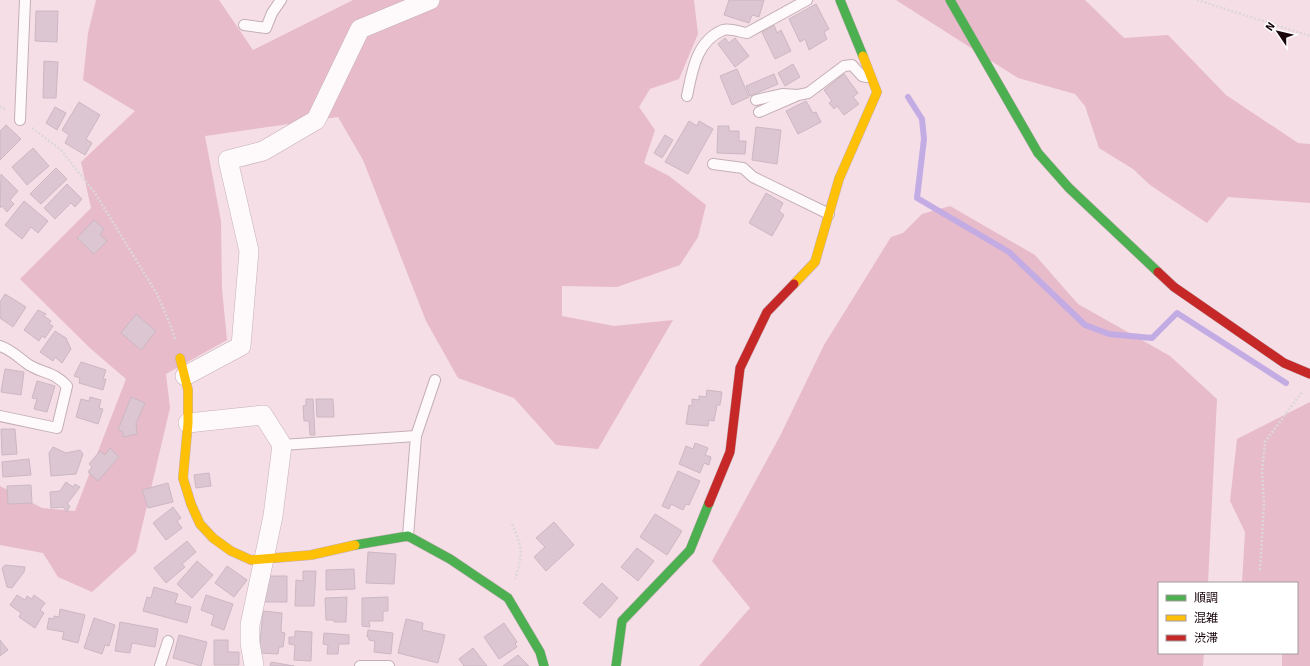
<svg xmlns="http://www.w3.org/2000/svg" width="1310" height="666" font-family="Signika,'Noto Sans JP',sans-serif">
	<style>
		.green { fill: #e7bbc9 }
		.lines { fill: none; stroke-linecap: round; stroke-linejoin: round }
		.stream { stroke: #c3abe4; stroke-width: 6 }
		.building { fill: #dbc6d2; stroke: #ccb8c2 }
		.lane-casing { stroke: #c5afb6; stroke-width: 12 }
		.street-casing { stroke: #c5afb6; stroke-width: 20 }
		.fast-casing { stroke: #c5afb6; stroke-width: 10 }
		.slow-casing { stroke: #c5afb6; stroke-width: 10 }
		.jam-casing { stroke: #c5afb6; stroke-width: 10 }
		.path { stroke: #ded7d9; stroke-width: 2.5; stroke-dasharray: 2 2; stroke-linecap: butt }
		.lane { stroke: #fefafb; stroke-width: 10 }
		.street { stroke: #fefafb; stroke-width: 19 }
		.fast { stroke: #4caf50; stroke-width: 9 }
		.slow { stroke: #ffc107; stroke-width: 9 }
		.jam { stroke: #c62828; stroke-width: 9 }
	</style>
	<rect width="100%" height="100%" fill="#f5dee6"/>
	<g class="green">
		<polygon points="96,0 219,0 253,50 353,0 694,0 698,34 679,79 650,89 639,107 655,130 644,163 669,176 706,205 698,237 680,265 617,287 562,286 562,316 614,326 673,320 598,449 556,445 514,398 458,378 426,321 363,160 338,117 205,136 221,221 222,289 227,340 166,374 170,408 136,552 92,592 58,577 43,553 0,545 0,486 42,508 75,511 126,379 91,349 20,279 91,208 81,162 135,111 83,80 88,33"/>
		<polygon points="896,0 1085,0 1124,38 1168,35 1226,95 1298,143 1310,144 1310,203 1228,197 1207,223 1150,185 1133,169 1099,148 1085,106 1075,94 1018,78"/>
		<polygon points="950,206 1035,255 1078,304 1170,356 1217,399 1208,583 1159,583 1159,653 1204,653 1203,666 699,666 750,608 712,561 780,436 824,345 891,237 903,233 922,214"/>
		<polygon points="1310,402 1310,666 1282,666 1282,653 1297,653 1297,583 1242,583 1245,532 1230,501 1237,439"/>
	</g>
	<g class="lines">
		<polyline class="stream" points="908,97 922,119 924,139 917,198 1009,252 1085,325 1109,334 1152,338 1177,313 1286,383"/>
	</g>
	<g class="building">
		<polygon points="729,0 764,0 759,17 752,15 749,23 724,15"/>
		<polygon points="816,4 829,29 824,32 827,39 809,50 805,39 800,42 789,19"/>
		<polygon points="36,11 58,11 57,42 35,41"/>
		<polygon points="774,25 777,33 781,30 791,51 775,59 762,32"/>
		<polygon points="725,38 729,43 735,38 749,56 735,67 718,44"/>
		<polygon points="44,61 58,62 56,98 43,98"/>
		<polygon points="793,64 800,77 785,86 778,73"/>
		<polygon points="737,69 749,97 732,105 720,76"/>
		<polygon points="774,74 778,84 750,96 746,86"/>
		<polygon points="844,74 858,93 853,97 859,104 844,115 837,106 834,109 829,103 832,101 824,90"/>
		<polygon points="806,101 813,113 816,112 821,122 798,134 786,111"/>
		<polygon points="79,102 100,115 86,139 92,143 85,155 65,143 69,135 62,130"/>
		<polygon points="55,107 66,113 57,130 46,123"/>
		<polygon points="689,121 697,126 699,121 713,129 688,174 665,162"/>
		<polygon points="6,125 21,139 0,160 0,131"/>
		<polygon points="718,126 729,126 729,131 739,131 739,141 746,141 745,154 717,153"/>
		<polygon points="756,127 781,130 777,164 752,160"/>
		<polygon points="665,135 673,140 662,158 654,153"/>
		<polygon points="33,148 49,166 27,185 12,167"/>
		<polygon points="56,168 67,179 41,204 30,194"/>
		<polygon points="1,174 18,191 10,200 14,204 7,212 2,206 0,208"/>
		<polygon points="67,184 82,199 75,207 71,203 55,219 44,208"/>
		<polygon points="766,193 783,203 779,211 784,215 772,236 749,223"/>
		<polygon points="24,201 48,221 38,233 31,227 22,239 5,225"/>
		<polygon points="94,220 104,229 100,235 107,241 94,254 77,238"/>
		<polygon points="5,294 26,307 13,327 0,318 0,302"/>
		<polygon points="38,310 46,314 44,316 51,321 49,324 53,326 45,338 42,336 39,341 24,330"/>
		<polygon points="136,314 156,331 141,350 121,333"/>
		<polygon points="55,331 66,338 71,349 62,363 55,357 53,361 40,352"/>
		<polygon points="81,362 106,370 103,379 106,379 103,390 79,383 80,378 74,376"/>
		<polygon points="5,369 24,372 21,395 1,392"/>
		<polygon points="37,381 55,386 47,412 34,409 37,399 32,398"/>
		<polygon points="707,390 722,392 720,405 717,405 714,421 709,420 708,426 686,424 689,405 692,406 692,399 699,400 699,396 706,397"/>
		<polygon points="90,397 101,400 99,408 103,409 98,424 76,417 81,399 89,401"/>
		<polygon points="131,397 145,403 136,423 137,434 123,437 123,432 118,430"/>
		<polygon points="306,399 313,399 315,435 310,435 309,421 304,421 303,406 306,405"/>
		<polygon points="316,399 333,399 334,417 317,417"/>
		<polygon points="1,429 15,429 17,454 2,455"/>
		<polygon points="695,443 708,448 705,455 711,457 709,465 704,463 700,473 679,464 686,446 693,449"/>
		<polygon points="53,447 66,453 80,450 83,454 76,474 51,476 49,453"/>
		<polygon points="110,448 119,457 98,481 88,472 92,467 89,464 100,451 105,455"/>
		<polygon points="29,459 31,475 3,477 2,462"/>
		<polygon points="678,471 700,481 689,505 686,504 683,510 671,504 669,509 662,506"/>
		<polygon points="209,473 211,486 196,488 194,475"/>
		<polygon points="66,482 73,487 75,484 80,487 67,504 70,506 67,512 63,507 51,508 50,492 60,491"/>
		<polygon points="168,483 173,502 148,508 142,490"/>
		<polygon points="31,485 32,503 8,504 7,486"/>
		<polygon points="173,507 181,518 177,521 182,528 166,540 153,523"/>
		<polygon points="655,514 682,531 667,555 640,537"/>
		<polygon points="554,522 574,545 546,571 534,557 545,547 536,538"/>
		<polygon points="187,541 196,552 182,564 185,567 166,583 154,568"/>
		<polygon points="637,548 654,561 638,581 621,567"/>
		<polygon points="368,552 396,554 394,584 366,583"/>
		<polygon points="197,561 213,575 192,598 177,584"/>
		<polygon points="5,565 25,567 24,572 12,588 7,587 2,568"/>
		<polygon points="227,566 247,580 234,597 215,583"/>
		<polygon points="354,569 355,589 326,590 326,570"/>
		<polygon points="303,571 316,571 314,606 295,606 296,580 303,581"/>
		<polygon points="263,576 287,576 287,602 264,602"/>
		<polygon points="602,583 618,598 600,618 583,603"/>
		<polygon points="154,587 178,594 175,603 191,607 187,623 143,611 147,597 151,598"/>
		<polygon points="17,595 25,600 27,596 32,599 34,595 45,603 40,610 44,613 35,628 19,617 21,613 10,605"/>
		<polygon points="206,595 233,604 224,630 211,625 214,615 201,610"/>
		<polygon points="347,597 346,622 334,622 334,620 326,620 325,598"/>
		<polygon points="388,597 388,611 383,611 383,621 369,621 370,627 362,626 362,598"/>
		<polygon points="60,609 85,615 78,643 62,639 64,632 47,629 49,618 54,619 54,616 59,617"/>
		<polygon points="263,611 282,613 281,632 285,633 283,647 279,647 278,654 259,653"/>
		<polygon points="94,618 115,625 109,646 105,645 102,654 84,648"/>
		<polygon points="406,619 423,623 422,630 445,635 438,663 398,653"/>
		<polygon points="120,622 158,629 155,647 132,643 130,653 115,651"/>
		<polygon points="504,623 517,642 515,644 517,647 499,659 484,637"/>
		<polygon points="368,630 393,633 391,654 374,652 375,641 369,640 369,637 367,637"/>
		<polygon points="295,631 312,632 311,661 294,660 295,645 289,644 289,637 295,637"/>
		<polygon points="324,633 349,635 349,644 339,644 338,654 327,654 328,645 323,644"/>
		<polygon points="179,635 207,642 201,666 173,658"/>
		<polygon points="0,640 8,650 0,656"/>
		<polygon points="214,640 228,640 228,652 239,652 239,665 214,665"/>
		<polygon points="473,648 487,666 464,666 459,659"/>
		<polygon points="518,655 529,666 503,666"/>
		<polygon points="271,662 294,666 270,666"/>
	</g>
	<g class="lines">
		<g class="lane-casing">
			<g id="lane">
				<polyline points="244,25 266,28 272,13 281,0"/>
				<path d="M687 96C692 72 696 41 723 30 730 28 740 32 747 33L807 0"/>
				<polyline points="756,100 782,94 798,95 808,93 844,66 852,65 862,76 867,77"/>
				<polyline points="759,112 796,96"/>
				<polyline points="20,120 25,0"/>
				<polyline points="713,164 743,168 753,177 829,214"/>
				<path d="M0 346C12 350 19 358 29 365 44 374 53 371 67 386L57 428 0 416"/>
				<polyline points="282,445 416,436"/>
				<polyline points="408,536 416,436 435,380"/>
				<polyline points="160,666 168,641"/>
				<polyline points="360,666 389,666"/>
			</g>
		</g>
		<g class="street-casing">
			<g id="street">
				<polyline points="185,376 241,346 249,251 228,160 263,151 316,120 360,29 430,0"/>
				<polyline points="188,423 263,415 282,445 273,516 250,625 250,643 254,666"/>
			</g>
		</g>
		<g class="fast-casing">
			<g id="fast">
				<polyline points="840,0 863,56"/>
				<polyline points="950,0 1038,153 1069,188 1158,272"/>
				<polyline points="355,545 408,536 450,559 508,598 540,652 544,666"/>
				<polyline points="616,666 622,621 690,550 709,503"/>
			</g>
		</g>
		<g class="slow-casing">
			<g id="slow">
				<polyline points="794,284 815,262 839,179 877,92 863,56"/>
				<polyline points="180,358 188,390 188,423 183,478 191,504 200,524 213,538 231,551 251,560 311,555 355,545"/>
			</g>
		</g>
		<g class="jam-casing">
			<g id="jam">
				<polyline points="1158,272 1174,287 1284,363 1310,374"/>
				<polyline points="709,503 730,452 740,368 767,312 794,284"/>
			</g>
		</g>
		<g class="path">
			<polyline points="1197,0 1310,36"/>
			<polyline points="0,106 6,110"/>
			<polyline points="32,128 60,149 95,193 157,294 170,324 175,339"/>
			<path d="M512 524C523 549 523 554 515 579"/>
			<polyline points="1260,570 1264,504 1262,472 1265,442 1302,392"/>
		</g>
		<use href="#lane" class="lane"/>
		<use href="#street" class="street"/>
		<use href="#fast" class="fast"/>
		<use href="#slow" class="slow"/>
		<use href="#jam" class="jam"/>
	</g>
	<rect x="1158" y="582" width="140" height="72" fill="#ffffff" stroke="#a39b9e"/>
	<rect x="1166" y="595" width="20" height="6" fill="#4caf50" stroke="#a39b9e"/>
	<text x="1194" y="602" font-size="12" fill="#19050c">順調</text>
	<rect x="1166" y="615" width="20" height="6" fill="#ffc107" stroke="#a39b9e"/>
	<text x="1194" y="622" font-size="12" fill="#19050c">混雑</text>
	<rect x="1166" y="635" width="20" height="6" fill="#c62828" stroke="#a39b9e"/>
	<text x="1194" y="642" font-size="12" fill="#19050c">渋滞</text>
	<g transform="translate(1278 32) rotate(305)" stroke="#ffffff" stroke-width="3" paint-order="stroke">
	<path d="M0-3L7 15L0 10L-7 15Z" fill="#19050c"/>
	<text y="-6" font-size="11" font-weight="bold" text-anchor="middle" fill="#19050c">N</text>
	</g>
</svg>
